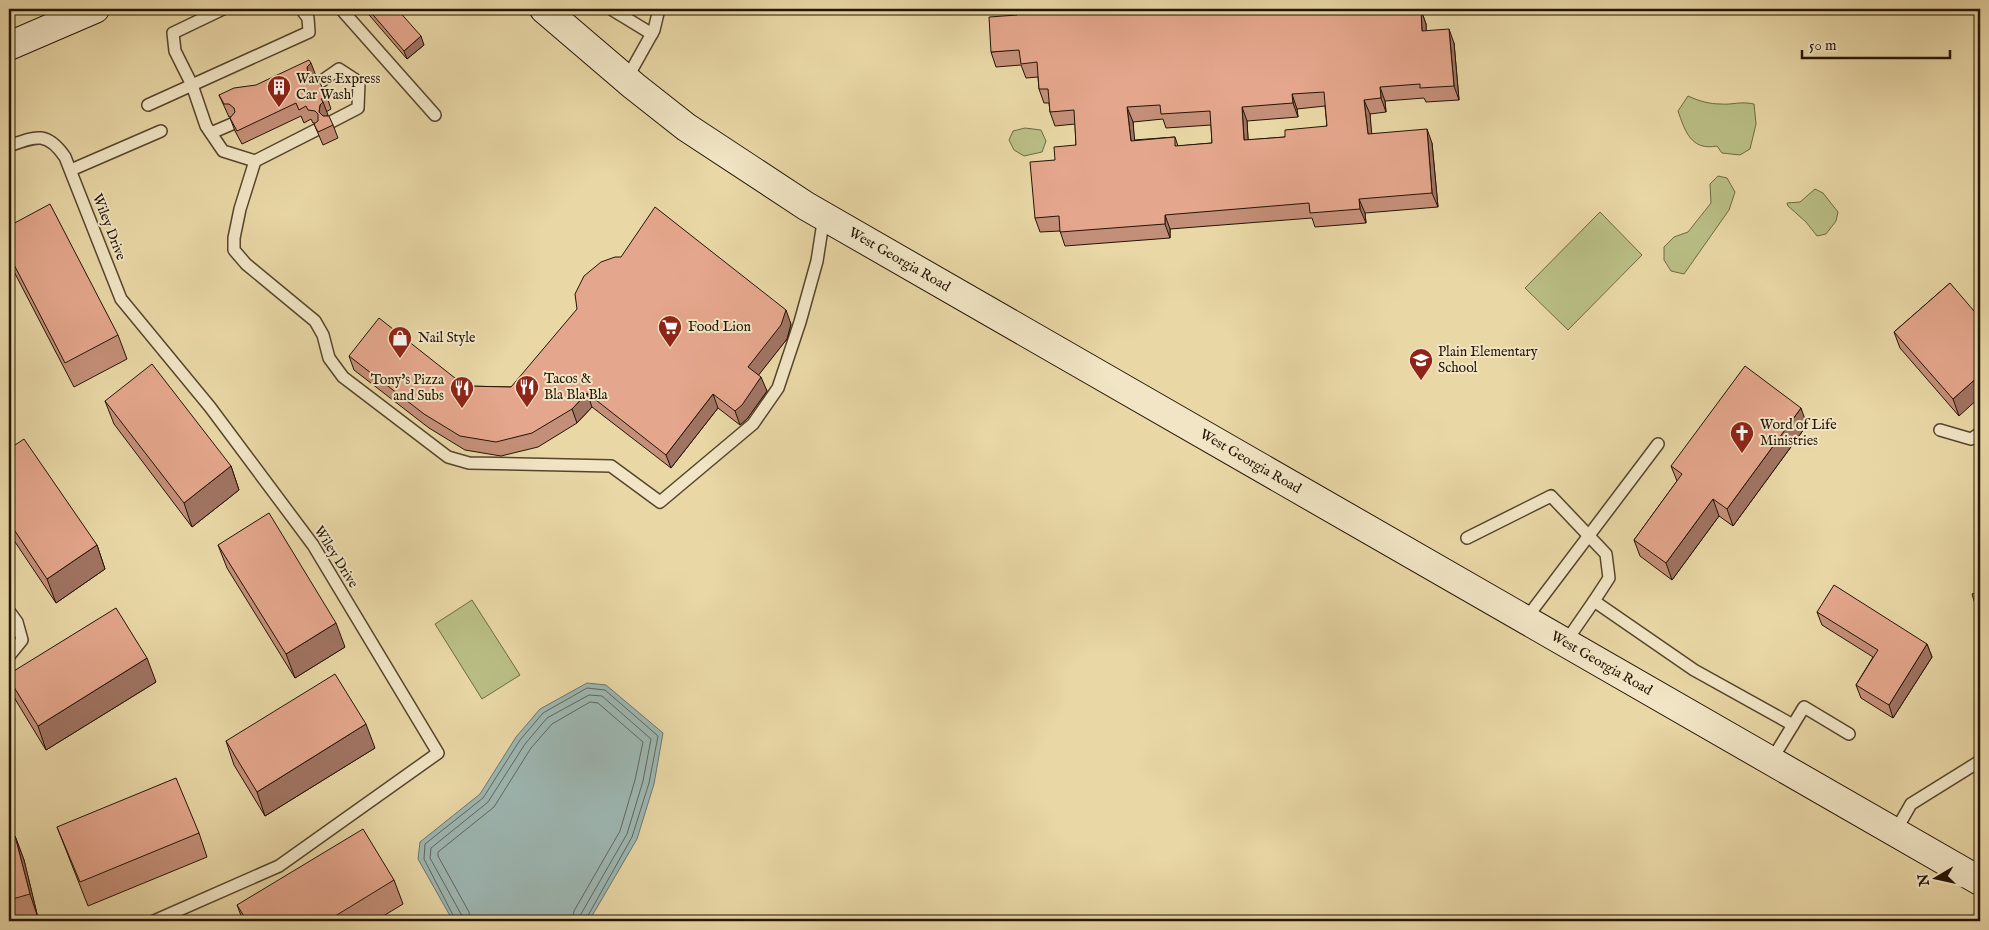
<svg xmlns="http://www.w3.org/2000/svg" width="1989" height="930" font-family="'IM FELL English',serif">
	<style>
		.green { fill: #b9be85; stroke: #6e6944 }
		.water { fill: #9db7b3; stroke: #6d766d }
		.lines { fill: none; stroke-linecap: round; stroke-linejoin: round }
		.shore { stroke: #60665c; stroke-width: 1 }
		.lane-casing { stroke: #55452c; stroke-width: 14 }
		.secondary-casing { stroke: #241404; stroke-width: 30 }
		.lane { stroke: #f1e5c5; stroke-width: 11 }
		.secondary { stroke: #f1e5c5; stroke-width: 28 }
		.wall { fill: #c48f78; stroke: #241404; fill-rule: evenodd }
		.shaded-wall { fill: #a07462; stroke: #241404 }
		.building { fill: #e4a68c; stroke: #241404; fill-rule: evenodd }
		.labels { text-anchor: middle; dominant-baseline: central; stroke-width: 4; stroke-linejoin: round; paint-order: stroke }
		.poi-label { font-size: 14px; fill: #241404; stroke: #f1e5c5; text-anchor: start }
		.street-label { font-size: 14px; fill: #241404; stroke: #f1e5c5 }
	</style>
	<rect width="100%" height="100%" fill="#e9d7a6"/>
	<filter id="stains"><feTurbulence type="fractalNoise" baseFrequency=".004" numOctaves="4"/><feColorMatrix values="0 0 0 0 .2 0 0 0 0 .09 0 0 0 0 .02 0 0 0 .5 -.17"/></filter>
	<radialGradient id="worn" r=".72"><stop offset=".6" stop-color="#630" stop-opacity="0"/><stop offset="1" stop-color="#630" stop-opacity=".3"/></radialGradient>
	<g class="green">
		<path d="M1688 96C1699 101 1709 104 1721 104 1733 105 1740 101 1754 104L1756 124 1750 149 1740 155 1722 153 1717 146C1691 151 1685 131 1678 111Z"/>
		<polygon points="1025,128 1041,130 1046,141 1042,152 1024,156 1014,150 1009,140 1013,131"/>
		<polygon points="1718,176 1727,178 1735,192 1729,210 1684,274 1671,271 1664,260 1664,247 1674,237 1688,232 1711,203 1710,184"/>
		<polygon points="1815,189 1823,193 1838,212 1836,221 1826,234 1817,236 1806,222 1788,206 1787,203 1800,202"/>
		<polygon points="1600,212 1642,255 1568,330 1525,288"/>
		<polygon points="472,600 520,675 482,699 435,624"/>
	</g>
	<polygon class="water" points="587,683 606,685 663,733 654,784 637,839 589,921 453,921 418,859 420,842 480,794 516,737 540,709"/>
	<g class="lines">
		<g class="shore">
			<polyline points="456,921 424,859 425,844 483,798 520,740 543,713 587,688 605,690 658,736 649,783 632,837 585,921"/>
			<polyline points="463,921 461,914 430,858 431,848 488,802 525,744 547,718 589,695 602,696 651,739 643,781 627,834 581,914 579,921"/>
			<polyline points="470,921 469,912 438,856 438,852 494,807 531,748 552,724 590,702 598,703 643,742 635,780 620,831 574,911 572,921"/>
		</g>
		<g class="lane-casing">
			<g id="lane">
				<polyline points="223,9 173,33 175,51 192,85 206,126 223,151 255,161"/>
				<polyline points="341,9 435,115"/>
				<polyline points="611,9 652,34"/>
				<polyline points="626,80 654,30 659,9"/>
				<polyline points="319,83 339,69 359,82 358,108 331,122"/>
				<polyline points="148,105 309,32 308,18 301,9"/>
				<polyline points="316,130 255,161 240,209 234,238 234,250 246,264 315,321 323,335 329,358 343,377 448,457 469,463 611,466 660,502 753,424 778,388 800,322 817,261 824,216"/>
				<polyline points="211,133 232,124"/>
				<path d="M9 146C36 136 47 131 65 157L121 299 210 407 313 545 438 753 279 866 154 921"/>
				<polyline points="71,170 161,131"/>
				<polyline points="1940,430 1971,439 1980,433"/>
				<polyline points="1467,538 1551,496 1606,554 1609,578 1594,601"/>
				<polyline points="9,611 17,622 22,640 9,656"/>
				<polyline points="1525,620 1658,444"/>
				<polyline points="1565,643 1594,601 1694,670 1793,725"/>
				<polyline points="1771,761 1804,707 1849,734"/>
				<polyline points="1895,832 1911,804 1980,761"/>
			</g>
		</g>
		<g class="secondary-casing">
			<g id="secondary">
				<path id="s1" d="M544 9 634 86 686 127 806 206 1980 881"/>
				<polyline points="9,46 95,9"/>
			</g>
		</g>
		<use href="#lane" class="lane"/>
		<use href="#secondary" class="secondary"/>
	</g>
	<g class="wall">
		<polygon points="364,9 397,9 424,45 407,59"/>
		<path d="M1421 10 1426 24V31L1454 43 1459 100 1426 102 1424 98 1385 101 1386 112 1370 114 1371 134 1432 143 1438 207 1365 213 1366 223 1315 227 1312 218 1170 229V238L1065 246 1060 231 1040 232 1035 218 1055 160 1076 145 1075 124 1055 126 1050 112 1049 103H1044L1039 89 1038 77 1026 78 1021 65 996 67 991 52ZM1325 106 1327 126 1285 137 1248 140 1247 121 1298 117 1297 109ZM1163 119 1166 128 1211 125 1212 143 1178 146 1175 137 1134 140 1133 122Z"/>
		<polygon points="316,76 315,77 327,97 331,109 326,112 327,116 333,125 338,138 323,145 314,124 315,123 313,123 311,119 304,123 301,116 242,144 235,131 230,118 231,117 229,117 219,95"/>
		<polygon points="9,226 118,335 127,359 74,387 9,262"/>
		<polygon points="1950,283 1959,416 1900,348 1894,332"/>
		<polygon points="791,324 787,339 758,375 767,391 747,419 740,425 718,408 671,468 592,407 577,423 538,447 501,456 465,450 429,428 354,370 349,356 465,386 511,387"/>
		<polygon points="105,401 231,466 239,490 192,527 114,424"/>
		<polygon points="1807,425 1733,526 1719,516 1672,580 1640,556 1634,540 1677,481 1671,466"/>
		<polygon points="9,449 97,545 105,569 56,603 9,533"/>
		<polygon points="218,545 345,647 295,678 227,568"/>
		<polygon points="1817,612 1927,644 1932,657 1893,718 1861,698 1856,685 1873,657 1822,625"/>
		<polygon points="9,674 156,682 46,750 15,699 9,681"/>
		<polygon points="226,741 375,748 265,816 234,765"/>
		<polygon points="57,827 199,833 207,857 88,906 66,850"/>
		<polygon points="15,836 24,860 38,918 26,921 9,921 9,838"/>
		<polygon points="394,880 403,904 375,921 243,921 237,905"/>
	</g>
	<g class="shaded-wall">
		<polygon points="1421,10 1426,24 1427,45 1422,31"/>
		<polygon points="1449,29 1454,43 1459,100 1454,86"/>
		<polygon points="421,36 424,45 407,59 404,51"/>
		<polygon points="311,63 316,76 312,80 308,74 307,67"/>
		<polygon points="1380,87 1385,101 1386,112 1381,98"/>
		<polygon points="1292,94 1297,109 1298,117 1293,103"/>
		<polygon points="1364,100 1370,114 1373,148 1368,134"/>
		<polygon points="323,102 328,115 324,118 319,112 320,105"/>
		<polygon points="1127,107 1133,122 1136,155 1131,141"/>
		<polygon points="1242,107 1247,121 1249,154 1244,140"/>
		<polygon points="1427,129 1432,143 1438,207 1432,193"/>
		<polygon points="1359,199 1365,213 1366,223 1360,209"/>
		<polygon points="1165,215 1170,229 1170,238 1165,224"/>
		<polygon points="786,310 791,324 787,339 754,381 748,367"/>
		<polygon points="1980,375 1980,397 1959,416 1953,399"/>
		<polygon points="761,377 767,391 747,419 740,425 735,411"/>
		<polygon points="587,393 592,407 577,423 572,409"/>
		<polygon points="713,394 718,408 671,468 666,455"/>
		<polygon points="1801,408 1807,425 1733,526 1727,509"/>
		<polygon points="231,466 239,490 192,527 184,503"/>
		<polygon points="1713,499 1719,516 1672,580 1666,563"/>
		<polygon points="97,545 105,569 56,603 47,579"/>
		<polygon points="336,623 345,647 295,678 286,654"/>
		<polygon points="1927,644 1932,657 1893,718 1889,705"/>
		<polygon points="147,658 156,682 46,750 38,726"/>
		<polygon points="366,724 375,748 265,816 257,792"/>
		<polygon points="15,836 24,860 38,918 30,894"/>
	</g>
	<g class="building">
		<polygon points="368,9 397,9 421,36 404,51"/>
		<path d="M1017 9H1411V11L1421 10 1422 31 1449 29 1454 86 1420 88V84L1380 87 1381 98 1364 100 1368 134 1427 129 1432 193 1359 199 1360 209 1310 213 1309 203 1165 215V224L1060 232 1059 216 1035 218 1030 162 1055 160 1054 147 1076 145 1074 110 1050 112 1048 89H1039L1037 62 1021 64 1019 50 991 52 989 17 1017 15ZM1324 92 1327 126 1285 130V137L1244 140 1242 107 1293 103 1292 94ZM1160 105 1161 114 1210 111 1212 143 1175 146V137L1131 141 1127 107Z"/>
		<polygon points="309,60 311,63 307,67 308,74 312,77 317,77 327,97 321,99 323,102 320,105 319,112 323,116 329,116 333,125 318,132 314,124 318,121 318,114 315,111 308,110 306,106 299,110 296,103 237,131 230,118 235,112 234,108 229,104 224,104 219,95 234,88 256,85"/>
		<polygon points="50,204 118,335 65,363 9,255 9,226"/>
		<polygon points="655,207 786,310 781,325 748,367 761,377 742,405 735,411 713,394 666,455 587,393 572,409 532,433 496,442 460,436 424,414 349,356 379,318 465,386 511,387 577,309 575,294 584,276 601,262 615,257 621,257"/>
		<polygon points="1950,283 1980,318 1980,375 1953,399 1894,332"/>
		<polygon points="152,364 231,466 184,503 105,401"/>
		<polygon points="1745,366 1801,408 1727,509 1713,499 1666,563 1634,540 1682,474 1671,466"/>
		<polygon points="24,439 97,545 47,579 9,522 9,449"/>
		<polygon points="269,513 336,623 286,654 218,545"/>
		<polygon points="1834,585 1927,644 1889,705 1856,685 1878,650 1817,612"/>
		<polygon points="1980,591 1980,620 1972,594"/>
		<polygon points="116,608 147,658 38,726 9,679 9,674"/>
		<polygon points="335,674 366,724 257,792 226,741"/>
		<polygon points="176,778 199,833 80,882 57,827"/>
		<polygon points="363,829 394,880 327,921 247,921 237,905"/>
		<polygon points="15,836 30,894 9,900 9,838"/>
	</g>
	<defs>
		<g id="building-pin" transform="scale(1.25)"><path d="M0 17L-7.5 6A9.5 9.5 0 1 1 7.5 6Z" fill="#8f2418" stroke="#f1e5c5"/><path d="M-4-6H4V6H1V3H-1V6H-4ZM-2.5-4.3h1.7v1.8h-1.7ZM.8-4.3h1.7v1.8H.8ZM-2.5-1h1.7V.8h-1.7ZM.8-1h1.7V.8H.8Z" fill="#fff"/></g>
		<g id="supermarket-pin" transform="scale(1.25)"><path d="M0 17L-7.5 6A9.5 9.5 0 1 1 7.5 6Z" fill="#8f2418" stroke="#f1e5c5"/><path d="M-6-5.5h2.5l.6 2H6L4.5 2H-2.5L-4.4-4H-6ZM-1.5 3.2a1.3 1.3 0 1 0 .1 0ZM3 3.2a1.3 1.3 0 1 0 .1 0Z" fill="#fff"/></g>
		<g id="shop-pin" transform="scale(1.25)"><path d="M0 17L-7.5 6A9.5 9.5 0 1 1 7.5 6Z" fill="#8f2418" stroke="#f1e5c5"/><path d="M-5-2.5h2.3a2.7 3.5 0 0 1 5.4 0H5L5.5 6h-11ZM-1.5-2.5h3a1.5 2.3 0 0 0-3 0Z" fill="#fff"/></g>
		<g id="school-pin" transform="scale(1.25)"><path d="M0 17L-7.5 6A9.5 9.5 0 1 1 7.5 6Z" fill="#8f2418" stroke="#f1e5c5"/><path d="M0-5L7-2L0 1L-7-2ZM-4 1L0 2.5L4 1V4Q0 6-4 4Z" fill="#fff"/></g>
		<g id="restaurant-pin" transform="scale(1.25)"><path d="M0 17L-7.5 6A9.5 9.5 0 1 1 7.5 6Z" fill="#8f2418" stroke="#f1e5c5"/><path d="M-5-6h1v4h1v-4h1v4h1v-4h1v5L-1.5 .5V6h-2V.5L-5-1ZM5-6V6H3V1.5H1.5Q1.5-4 5-6Z" fill="#fff"/></g>
		<g id="church-pin" transform="scale(1.25)"><path d="M0 17L-7.5 6A9.5 9.5 0 1 1 7.5 6Z" fill="#8f2418" stroke="#f1e5c5"/><path d="M-1.2-6h2.4v3.5h3.3v2.4h-3.3V6h-2.4V-.1h-3.3v-2.4h3.3Z" fill="#fff"/></g>
	</defs>
	<g fill-rule="evenodd">
		<use href="#building-pin" x="279" y="87"/>
		<use href="#supermarket-pin" x="670" y="327"/>
		<use href="#shop-pin" x="400" y="338"/>
		<use href="#school-pin" x="1421" y="360"/>
		<use href="#restaurant-pin" x="527" y="387"/>
		<use href="#restaurant-pin" x="462" y="388"/>
		<use href="#church-pin" x="1742" y="433"/>
	</g>
	<g class="labels">
		<g class="poi-label">
			<text x="296" y="79">Waves Express<tspan x="296" dy="16">Car Wash</tspan></text>
			<text x="688" y="327">Food Lion</text>
			<text x="418" y="338">Nail Style</text>
			<text x="1438" y="352">Plain Elementary<tspan x="1438" dy="16">School</tspan></text>
			<text x="544" y="379">Tacos &amp;<tspan x="544" dy="16">Bla Bla Bla</tspan></text>
			<text x="444" y="380" text-anchor="end">Tony's Pizza<tspan x="444" dy="16">and Subs</tspan></text>
			<text x="1760" y="425">Word of Life<tspan x="1760" dy="16">Ministries</tspan></text>
		</g>
		<g class="street-label">
			<text transform="translate(109 227) rotate(69)">Wiley Drive</text>
			<text stroke="none"><textPath href="#s1" startOffset="436">West Georgia Road</textPath></text>
			<text stroke="none"><textPath href="#s1" startOffset="841">West Georgia Road</textPath></text>
			<text transform="translate(336 557) rotate(58)">Wiley Drive</text>
			<text stroke="none"><textPath href="#s1" startOffset="1246">West Georgia Road</textPath></text>
		</g>
	</g>
	<rect width="1989" height="930" fill="none" stroke="#e9d7a6" stroke-width="30"/>
	<rect x="10" y="10" width="1969" height="910" fill="none" stroke="#241404" stroke-width="2.5"/>
	<rect x="15" y="15" width="1959" height="900" fill="none" stroke="#241404"/>
	<g transform="translate(1936 878) rotate(261)" stroke="#f1e5c5" stroke-width="4" paint-order="stroke">
	<path d="M0-4L9 19L0 12L-9 19Z" fill="#241404"/>
	<text y="-8" font-size="14" font-weight="bold" text-anchor="middle" fill="#241404">N</text>
	</g>
	<path d="M1802 50v8h148v-8" fill="none" stroke="#241404" stroke-width="2.5"/>
	<text x="1809" y="50" font-size="15" fill="#241404" stroke="#f1e5c5" stroke-width="4" paint-order="stroke">50 m</text>
	<rect width="100%" height="100%" filter="url(#stains)"/>
	<rect width="100%" height="100%" fill="url(#worn)"/>
</svg>
